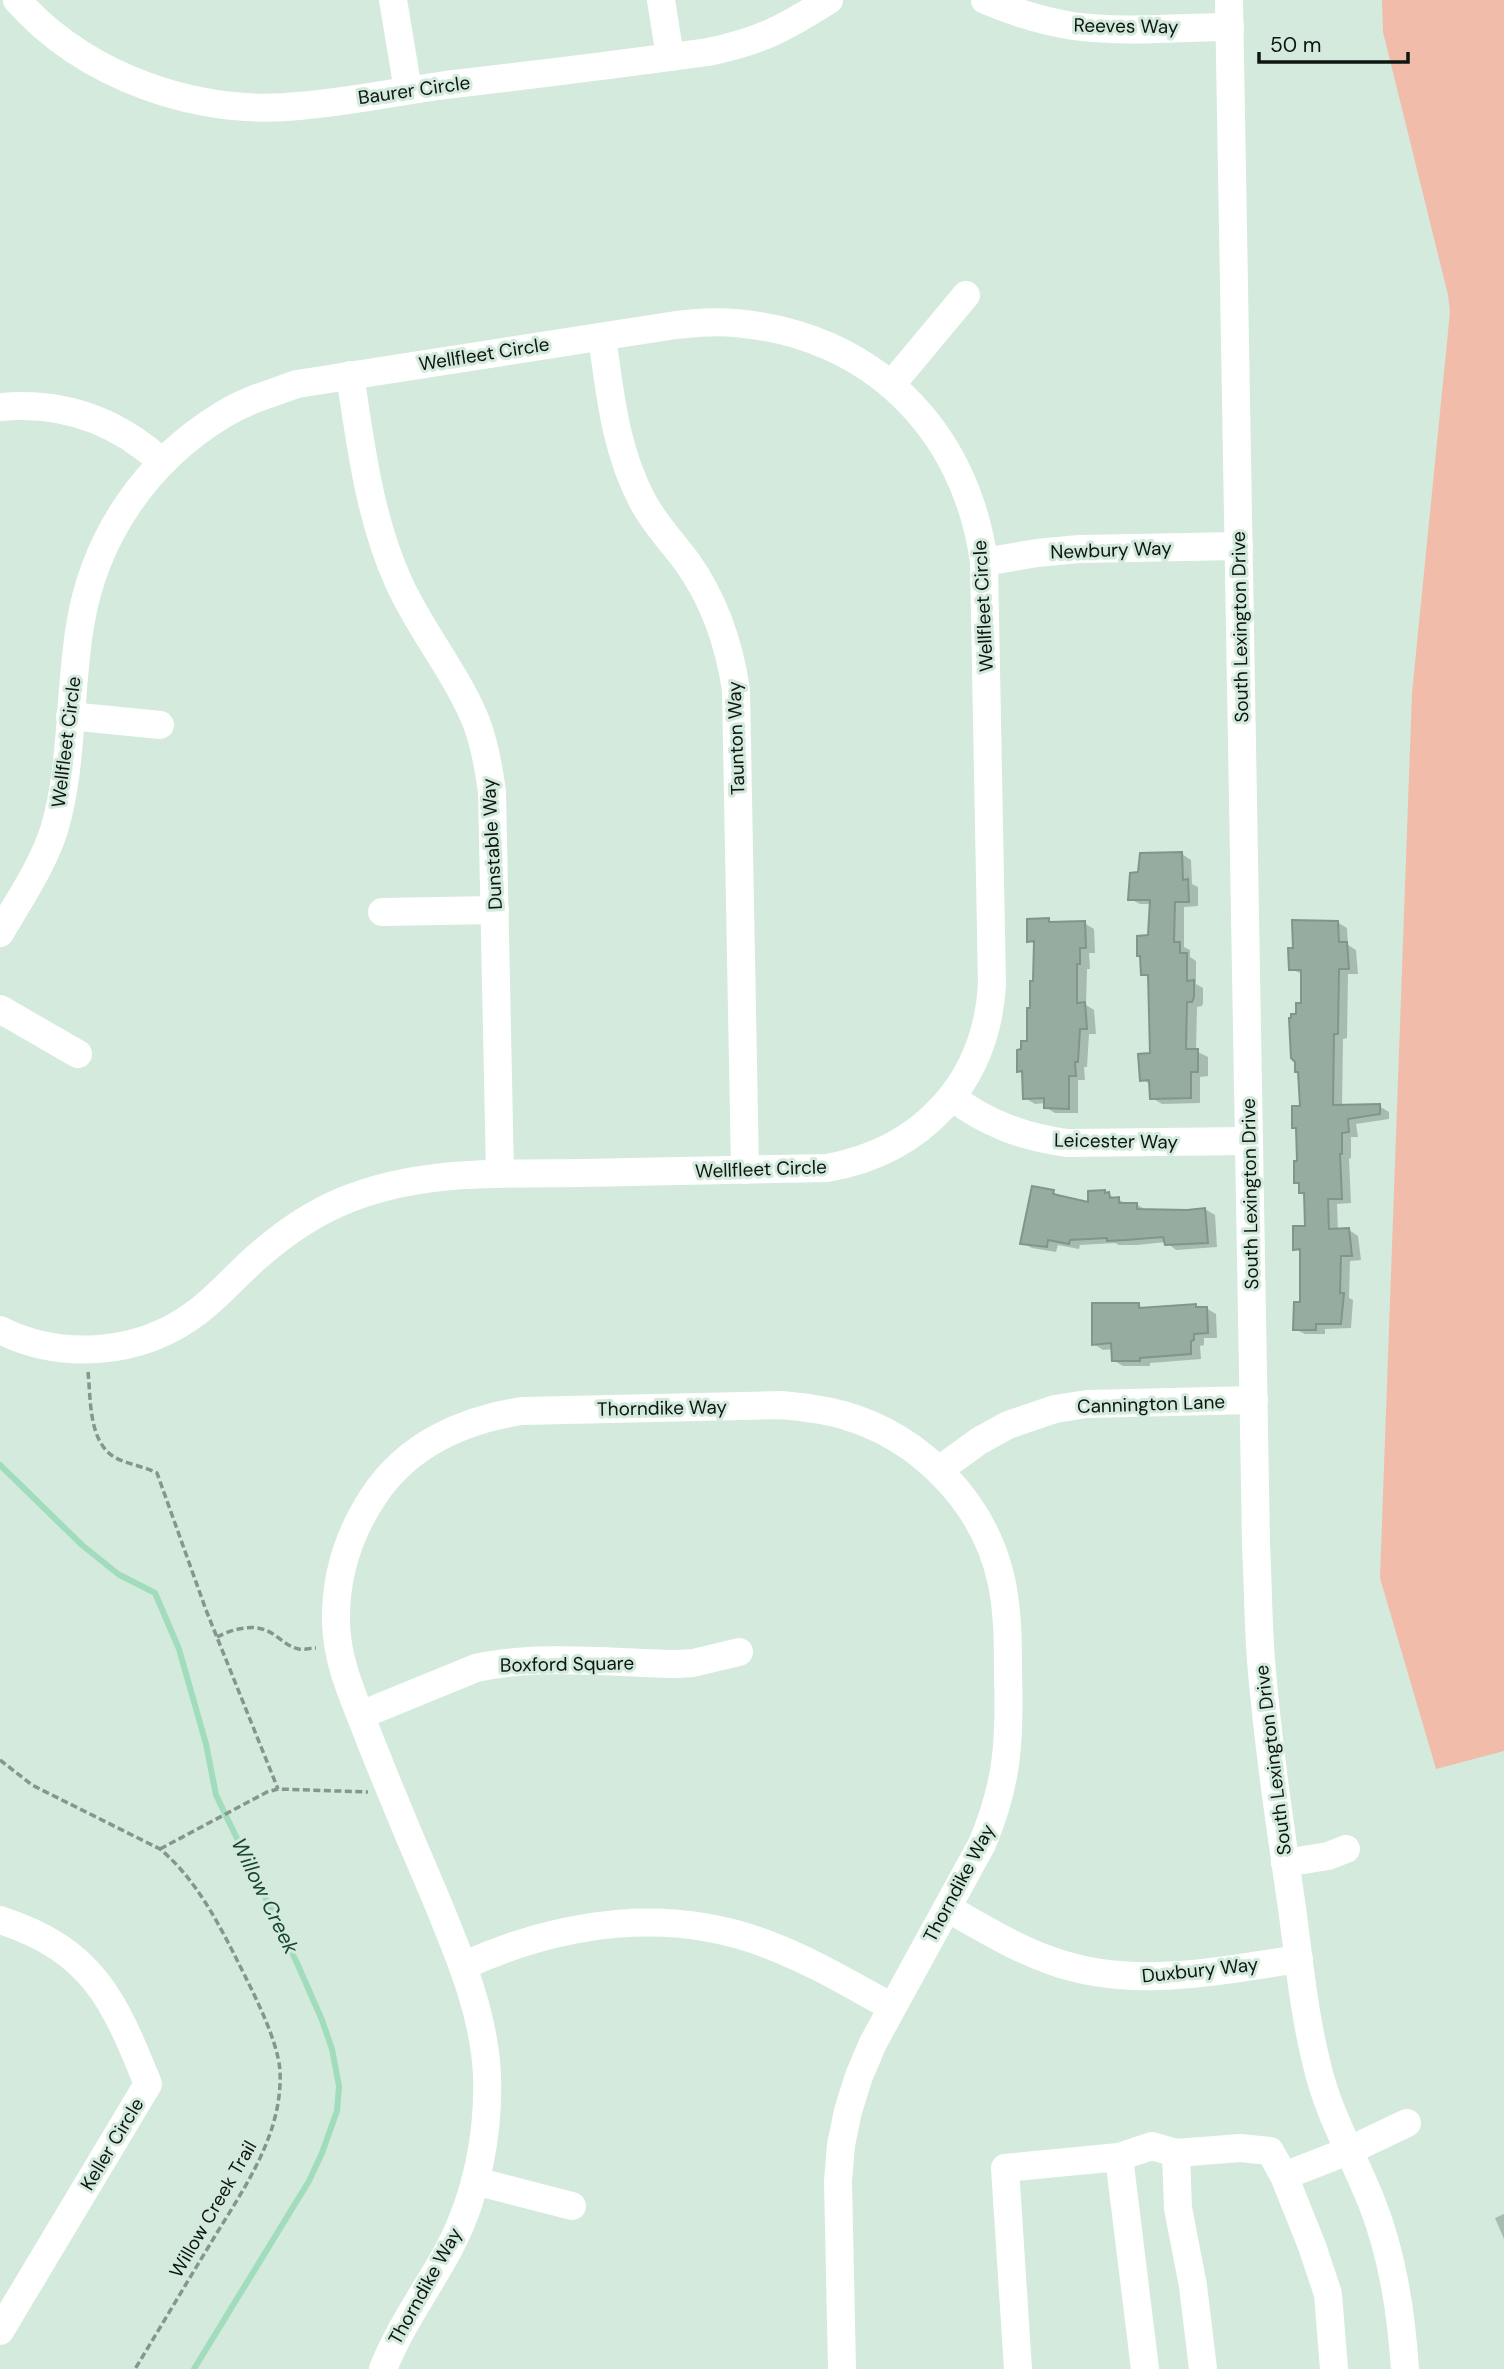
<svg xmlns="http://www.w3.org/2000/svg" width="1504" height="2369" font-family="'DM Sans',sans-serif">
	<style>
		.green { fill: #f2bcab }
		.shadow { fill: #0003 }
		.lines { fill: none; stroke-linecap: round; stroke-linejoin: round }
		.stream { stroke: #a1dcbc; stroke-width: 6 }
		.building { fill: #96aca0; stroke: #80968a; stroke-width: 2 }
		.path { stroke: #85968c; stroke-width: 3.5; stroke-dasharray: 7 3.5; stroke-linecap: butt }
		.minor { stroke: #fff; stroke-width: 28 }
		.labels { text-anchor: middle; dominant-baseline: central; stroke-width: 6; stroke-linejoin: round; paint-order: stroke }
		.street-label { font-size: 19px; fill: #0e1611; stroke: #d3eadd }
		.water-label { font-size: 21px; font-style: italic; fill: #184631; stroke: #d3eadd }
	</style>
	<rect width="100%" height="100%" fill="#d3eadd"/>
	<polygon class="green" points="1382,0 1504,0 1504,1751 1436,1769 1380,1578 1412,693 1450,312 1448,295 1383,32"/>
	<g class="shadow">
		<polygon points="1182,854 1191,860 1192,884 1198,887 1198,906 1184,907 1184,947 1190,950 1190,957 1196,961 1196,984 1203,988 1203,1003 1202,1006 1197,1007 1196,1051 1208,1057 1208,1076 1200,1077 1200,1103 1162,1104 1152,1098 1151,1085 1142,1079 1152,1055 1150,978 1142,974 1150,937 1151,904 1140,904 1130,899 1140,874"/>
		<polygon points="1049,920 1056,924 1084,923 1094,929 1095,953 1089,953 1090,969 1087,969 1086,1005 1094,1010 1096,1034 1089,1034 1087,1067 1084,1067 1085,1080 1078,1080 1078,1113 1055,1113 1045,1107 1045,1103 1035,1104 1025,1098 1024,1074 1019,1071 1029,1043 1035,983 1035,944 1029,941"/>
		<polygon points="1337,922 1347,928 1348,945 1356,950 1358,974 1348,974 1347,1038 1343,1039 1342,1107 1379,1106 1389,1112 1389,1119 1356,1124 1358,1137 1351,1137 1351,1158 1349,1159 1351,1203 1337,1204 1338,1231 1349,1230 1358,1236 1361,1260 1350,1261 1349,1298 1353,1300 1351,1328 1325,1329 1325,1334 1305,1334 1295,1329 1302,1303 1302,1253 1295,1249 1306,1228 1306,1195 1301,1192 1300,1185 1295,1182 1299,1163 1298,1130 1294,1127 1301,1108 1302,974 1291,969 1294,950"/>
		<polygon points="1053,1192 1064,1198 1090,1204 1104,1192 1127,1204 1136,1204 1146,1210 1188,1212 1205,1209 1215,1215 1217,1247 1176,1250 1166,1242 1137,1245 1119,1245 1115,1243 1080,1245 1079,1249 1058,1245 1056,1252 1032,1248 1022,1243"/>
		<polygon points="1138,1305 1147,1310 1196,1306 1206,1308 1216,1314 1217,1338 1204,1338 1204,1345 1200,1346 1201,1359 1150,1363 1150,1366 1123,1366 1113,1360 1113,1349 1103,1350 1094,1344"/>
		<polygon points="1504,2214 1504,2239 1495,2218"/>
	</g>
	<g class="lines">
		<polyline class="stream" points="0,1465 82,1545 118,1574 155,1593 179,1649 206,1744 216,1795 297,1963 322,2020 332,2049 339,2086 337,2111 322,2153 309,2181 194,2369"/>
	</g>
	<g class="building">
		<polygon points="1182,852 1183,880 1188,879 1189,902 1175,902 1174,942 1180,942 1180,953 1187,953 1187,981 1194,980 1194,997 1192,1002 1187,1002 1186,1049 1198,1049 1198,1072 1191,1072 1191,1098 1150,1099 1149,1080 1140,1081 1138,1054 1150,1053 1148,975 1141,975 1140,956 1137,956 1137,936 1148,935 1150,900 1128,900 1130,873 1138,872 1140,853"/>
		<polygon points="1049,918 1049,922 1085,921 1086,948 1080,948 1080,964 1077,964 1077,1003 1085,1002 1087,1029 1080,1029 1078,1062 1075,1062 1076,1076 1069,1076 1069,1109 1044,1108 1044,1098 1023,1099 1022,1071 1017,1072 1017,1050 1021,1049 1021,1041 1027,1041 1027,1008 1030,1008 1030,981 1033,981 1034,941 1027,942 1027,919"/>
		<polygon points="1292,920 1338,921 1339,942 1347,942 1349,969 1339,969 1338,1034 1334,1034 1333,1105 1380,1104 1380,1114 1348,1119 1349,1132 1342,1133 1342,1154 1340,1154 1342,1199 1328,1199 1329,1229 1349,1228 1352,1256 1341,1256 1340,1293 1344,1293 1341,1324 1316,1324 1316,1330 1293,1330 1294,1302 1300,1302 1300,1249 1293,1250 1293,1226 1305,1226 1304,1193 1299,1193 1299,1183 1294,1183 1294,1161 1297,1161 1296,1128 1292,1128 1292,1106 1300,1106 1298,1072 1295,1072 1295,1062 1291,1058 1289,1018 1291,1018 1291,1014 1296,1014 1296,1003 1301,1003 1301,970 1289,970 1288,948 1293,948"/>
		<polygon points="1032,1186 1054,1190 1053,1194 1088,1202 1088,1191 1105,1190 1105,1193 1109,1192 1110,1198 1119,1197 1119,1203 1137,1203 1137,1209 1187,1210 1205,1208 1208,1243 1165,1245 1163,1237 1126,1240 1107,1241 1107,1238 1070,1240 1069,1244 1048,1240 1047,1247 1020,1244"/>
		<polygon points="1092,1303 1139,1303 1139,1308 1196,1304 1196,1307 1207,1307 1208,1333 1194,1334 1194,1340 1191,1341 1191,1354 1140,1358 1140,1361 1112,1361 1111,1343 1092,1345"/>
	</g>
	<g class="lines">
		<g class="path">
			<path d="M88 1372C91 1399 88 1443 116 1458 127 1464 143 1466 157 1473L206 1610 278 1789"/>
			<path d="M217 1637C230 1630 251 1624 265 1630 277 1634 286 1647 299 1649 304 1650 311 1648 316 1648"/>
			<path d="M0 1760 32 1785 160 1849C195 1878 218 1922 238 1962 252 1990 278 2040 280 2071 283 2137 241 2192 209 2246 184 2287 160 2328 135 2369"/>
			<polyline points="160,1849 267,1792 278,1789 368,1792"/>
		</g>
		<g class="minor">
			<path d="M17 0C85 77 197 116 299 106 348 102 396 92 445 85 533 75 620 64 708 52 759 42 785 28 829 0"/>
			<polyline points="393,0 408,90"/>
			<polyline points="661,0 670,57"/>
			<path d="M985 0C1013 12 1042 21 1073 26 1124 33 1178 27 1230 27"/>
			<path d="M1229 0 1256 1544C1258 1583 1258 1622 1261 1661 1268 1744 1280 1826 1292 1908 1299 1960 1304 2014 1317 2065 1328 2114 1354 2157 1372 2203 1393 2257 1401 2312 1405 2369"/>
			<path d="M602 337C610 393 615 450 643 502 655 524 672 542 687 562 715 601 729 643 736 690L745 1170"/>
			<path d="M350 375C361 446 369 517 399 583 421 632 458 675 477 724 485 746 489 769 492 792L500 1174"/>
			<polyline points="891,385 966,295"/>
			<path d="M0 407C63 401 116 420 162 462"/>
			<polyline points="984,562 1037,553 1079,549 1239,546"/>
			<polyline points="70,716 160,725"/>
			<polyline points="382,912 495,910"/>
			<path d="M0 933C19 900 42 867 54 830 73 768 69 691 80 626 94 537 147 460 224 414 247 400 272 393 297 384L676 325C696 323 715 321 735 323 871 334 966 429 984 562L992 985C986 1082 923 1151 827 1168 746 1170 665 1172 583 1173 502 1174 419 1169 343 1201 312 1214 283 1234 258 1256 237 1274 219 1296 196 1313 140 1355 62 1361 0 1330"/>
			<polyline points="0,1009 78,1054"/>
			<path d="M952 1097C987 1124 1024 1137 1067 1143L1249 1141"/>
			<polyline points="939,1470 979,1441 1008,1425 1055,1409 1087,1404 1254,1400"/>
			<path d="M361 1715 476 1668C538 1654 613 1663 677 1664L693 1663 739 1652"/>
			<polyline points="1285,1863 1328,1856 1346,1849"/>
			<path d="M947 1908C981 1927 1015 1948 1052 1961 1133 1990 1216 1971 1299 1959"/>
			<path d="M0 1920C93 1950 114 2000 148 2084L0 2331"/>
			<path d="M463 1966C562 1921 671 1905 774 1947 815 1963 853 1986 892 2007"/>
			<polyline points="1119,2157 1152,2146 1176,2153"/>
			<polyline points="475,2181 572,2206"/>
			<path d="M383 2369C400 2326 428 2288 450 2247 477 2195 489 2134 487 2075 484 2011 458 1953 434 1894 411 1841 389 1788 368 1735 354 1698 337 1663 336 1623 335 1577 348 1535 373 1497 407 1445 463 1420 522 1411L781 1405C802 1407 823 1409 843 1415 921 1437 986 1504 1002 1584 1008 1614 1008 1644 1008 1674 1010 1739 1008 1783 982 1844L873 2043 859 2076 848 2111 841 2145 838 2181 842 2369"/>
			<polyline points="1018,2369 1005,2168 1119,2157 1145,2369"/>
			<polyline points="1203,2369 1193,2286 1178,2208 1176,2153 1240,2148 1270,2151 1284,2176"/>
			<polyline points="1334,2369 1328,2294 1312,2246 1284,2176 1348,2151 1407,2123"/>
		</g>
	</g>
	<g class="labels">
		<g class="street-label">
			<text transform="translate(1126 26) rotate(1)">Reeves Way</text>
			<text transform="translate(414 90) rotate(-8)">Baurer Circle</text>
			<text transform="translate(484 354) rotate(-9)">Wellfleet Circle</text>
			<text transform="translate(1111 550) rotate(-2)">Newbury Way</text>
			<text transform="translate(983 606) rotate(-93)">Wellfleet Circle</text>
			<text transform="translate(1240 627) rotate(-91)">South Lexington Drive</text>
			<text transform="translate(736 738) rotate(-92)">Taunton Way</text>
			<text transform="translate(66 742) rotate(-83)">Wellfleet Circle</text>
			<text transform="translate(492 844) rotate(-93)">Dunstable Way</text>
			<text transform="translate(1116 1141) rotate(1)">Leicester Way</text>
			<text transform="translate(761 1169) rotate(-2)">Wellfleet Circle</text>
			<text transform="translate(1250 1194) rotate(-91)">South Lexington Drive</text>
			<text transform="translate(1151 1404) rotate(-2)">Cannington Lane</text>
			<text transform="translate(662 1408) rotate(-1)">Thorndike Way</text>
			<text transform="translate(567 1664) rotate(-1)">Boxford Square</text>
			<text transform="translate(1273 1760) rotate(-97)">South Lexington Drive</text>
			<text transform="translate(959 1883) rotate(-62)">Thorndike Way</text>
			<text transform="translate(1200 1970) rotate(-6)">Duxbury Way</text>
			<text transform="translate(112 2144) rotate(-59)">Keller Circle</text>
			<text transform="translate(213 2209) rotate(-60)">Willow Creek Trail</text>
			<text transform="translate(425 2286) rotate(-61)">Thorndike Way</text>
		</g>
		<g class="water-label">
			<text transform="translate(265 1896) rotate(64)">Willow Creek</text>
		</g>
	</g>
	<path d="M1259 52v10h149v-10" fill="none" stroke="#0e1611" stroke-width="3.5"/>
	<text x="1270" y="52" font-size="21" fill="#0e1611" stroke="#d3eadd" stroke-width="5" paint-order="stroke">50 m</text>
</svg>
